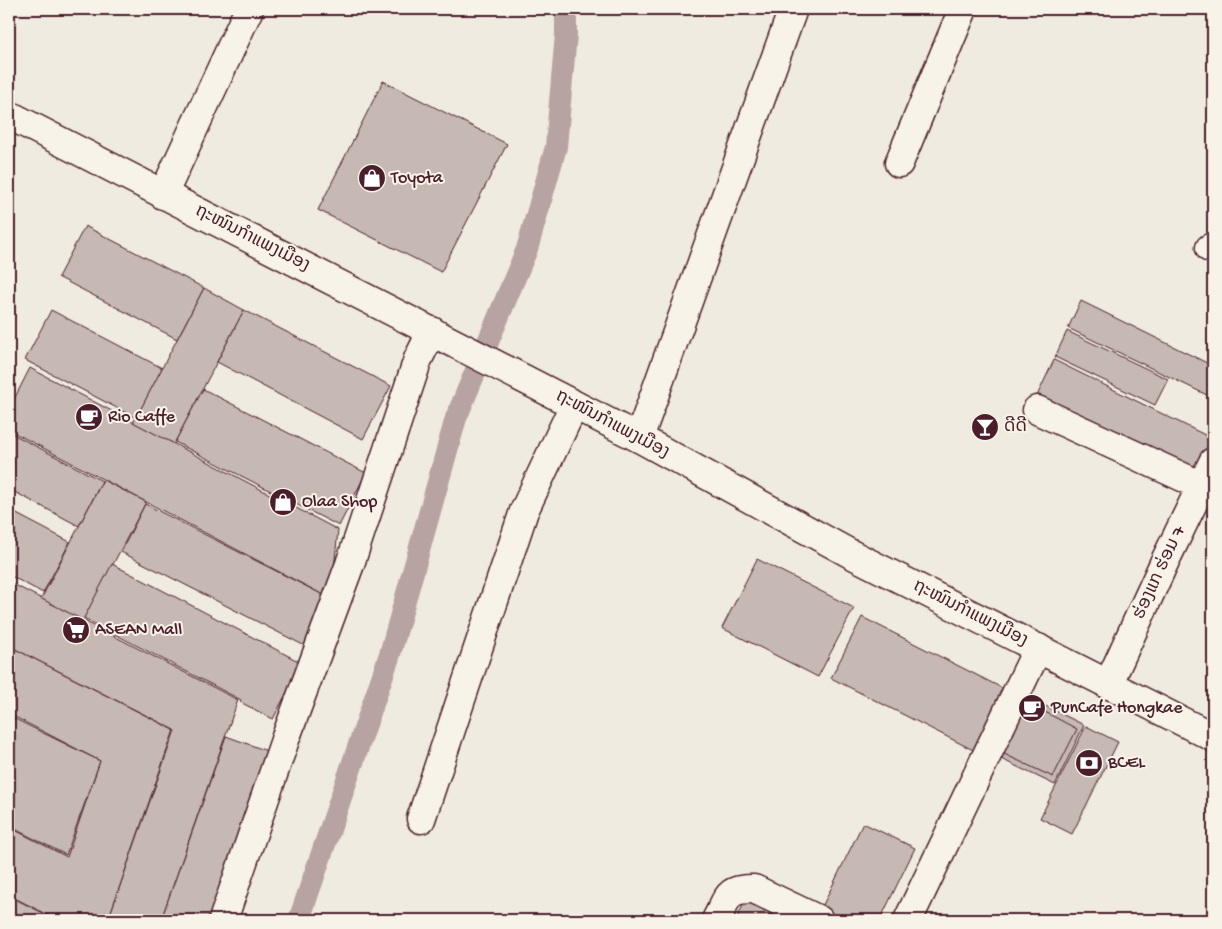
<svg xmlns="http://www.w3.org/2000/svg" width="1222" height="929" font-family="'Gochi Hand','Noto Sans Lao',sans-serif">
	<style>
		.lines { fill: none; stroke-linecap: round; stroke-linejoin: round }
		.canal { stroke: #b7a4a2; stroke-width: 22 }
		.building { fill: #c6b8b3; stroke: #4a1f2b }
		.minor-casing { stroke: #4a1f2b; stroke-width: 31 }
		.major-casing { stroke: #4a1f2b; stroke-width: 31 }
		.minor { stroke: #f7f3e8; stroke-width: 28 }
		.major { stroke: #f7f3e8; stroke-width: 28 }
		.labels { text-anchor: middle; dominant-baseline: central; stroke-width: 4; stroke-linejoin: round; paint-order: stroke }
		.poi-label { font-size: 18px; fill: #4a1f2b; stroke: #f7f3e8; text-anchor: start }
		.street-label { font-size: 18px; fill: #4a1f2b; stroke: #f7f3e8 }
	</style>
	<rect width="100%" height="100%" fill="#f0ebe0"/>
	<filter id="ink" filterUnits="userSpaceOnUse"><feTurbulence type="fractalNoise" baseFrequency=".02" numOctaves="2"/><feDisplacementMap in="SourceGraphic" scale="10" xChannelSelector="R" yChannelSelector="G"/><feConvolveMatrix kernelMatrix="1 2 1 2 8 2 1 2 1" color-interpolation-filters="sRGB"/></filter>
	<g filter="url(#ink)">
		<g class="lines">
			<polyline class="canal" points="299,920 390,654 456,418 527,249 556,147 566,34 566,9"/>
		</g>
		<g class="building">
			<polygon points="383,81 507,144 441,272 318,210"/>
			<polygon points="85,226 204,288 177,339 58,277"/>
			<polygon points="204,288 244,310 174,444 133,423"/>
			<polygon points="1081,301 1213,366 1213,398 1068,328"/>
			<polygon points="51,310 162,368 136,418 25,360"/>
			<polygon points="244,310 391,386 363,439 217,362"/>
			<polygon points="1067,331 1168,379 1155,405 1055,357"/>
			<polygon points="1054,360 1213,439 1213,446 1197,478 1036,398"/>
			<polygon points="30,368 338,530 331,599 9,430 9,409"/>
			<polygon points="203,389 366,473 339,526 175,442"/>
			<polygon points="9,432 102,481 79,526 9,489"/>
			<polygon points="103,480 146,502 83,621 41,599"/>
			<polygon points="145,504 331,599 307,647 121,552"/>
			<polygon points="9,510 70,542 43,593 9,575"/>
			<polygon points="757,559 854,608 818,677 722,628"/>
			<polygon points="112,564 302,663 273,719 240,702 241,700 84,618"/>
			<polygon points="9,582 238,700 161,920 108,920 175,730 9,646"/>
			<polygon points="862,617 1012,693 981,754 831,678"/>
			<polygon points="9,646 174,730 108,920 57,920 9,895 9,827 67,857 100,761 13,716 9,723"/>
			<polygon points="1025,696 1084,725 1055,785 995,756"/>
			<polygon points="1028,703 1077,729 1053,777 1002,753"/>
			<polygon points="13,718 100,761 66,855 9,826 9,725"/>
			<polygon points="1086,726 1118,742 1072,834 1040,818"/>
			<polygon points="226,736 270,752 210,920 161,920"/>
			<polygon points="863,823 915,848 880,920 840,920 820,911"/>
			<polygon points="9,896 57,920 9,920"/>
			<polygon points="746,899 791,920 736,920"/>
		</g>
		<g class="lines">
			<g class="minor-casing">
				<g id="minor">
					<polyline points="899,163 963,9"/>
					<polyline points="163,195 249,9"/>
					<polyline points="1210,248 1213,249"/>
					<polyline points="1037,410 1202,486"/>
					<polyline points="639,438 793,9"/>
					<polyline points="1108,685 1164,563 1213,462"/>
					<polyline points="421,819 524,511 574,405"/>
					<polyline points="223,920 286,737 350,564 418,359 432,331"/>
					<path d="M716 920C728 898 726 888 754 889L819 920"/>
					<polyline points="908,920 1038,648"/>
				</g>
			</g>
			<g class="major-casing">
				<polyline id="major" points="9,115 639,438 851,554 1213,737"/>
			</g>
			<use href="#minor" class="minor"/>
			<use href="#major" class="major"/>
		</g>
	</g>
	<defs>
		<g id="shop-disc" transform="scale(1.4375)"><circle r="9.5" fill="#4a1f2b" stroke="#f7f3e8"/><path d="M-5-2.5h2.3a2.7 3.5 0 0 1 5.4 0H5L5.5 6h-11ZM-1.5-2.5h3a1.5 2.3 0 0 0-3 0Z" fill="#fff"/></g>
		<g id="cafe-disc" transform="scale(1.4375)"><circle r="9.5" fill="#4a1f2b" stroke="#f7f3e8"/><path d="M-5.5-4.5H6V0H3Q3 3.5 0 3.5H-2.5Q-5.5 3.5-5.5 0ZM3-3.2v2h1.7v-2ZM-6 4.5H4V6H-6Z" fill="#fff"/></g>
		<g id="bar-disc" transform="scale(1.4375)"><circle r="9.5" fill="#4a1f2b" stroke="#f7f3e8"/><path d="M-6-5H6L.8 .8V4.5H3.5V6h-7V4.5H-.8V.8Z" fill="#fff"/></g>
		<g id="supermarket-disc" transform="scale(1.4375)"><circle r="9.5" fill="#4a1f2b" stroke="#f7f3e8"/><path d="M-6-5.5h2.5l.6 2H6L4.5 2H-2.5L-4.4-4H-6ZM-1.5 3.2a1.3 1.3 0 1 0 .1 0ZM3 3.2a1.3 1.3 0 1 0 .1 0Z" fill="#fff"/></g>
		<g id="bank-disc" transform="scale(1.4375)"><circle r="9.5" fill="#4a1f2b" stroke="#f7f3e8"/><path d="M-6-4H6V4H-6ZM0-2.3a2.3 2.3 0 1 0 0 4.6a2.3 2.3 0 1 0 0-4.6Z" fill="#fff"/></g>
	</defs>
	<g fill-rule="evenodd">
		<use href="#shop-disc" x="372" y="178"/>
		<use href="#cafe-disc" x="89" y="417"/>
		<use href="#bar-disc" x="985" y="427"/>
		<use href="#shop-disc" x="283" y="502"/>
		<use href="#supermarket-disc" x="76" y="630"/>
		<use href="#cafe-disc" x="1032" y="708"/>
		<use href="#bank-disc" x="1089" y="763"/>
	</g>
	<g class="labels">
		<g class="poi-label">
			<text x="391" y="178">Toyota</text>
			<text x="108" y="417">Rio Caffe</text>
			<text x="1004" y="427">ດີດີ</text>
			<text x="302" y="502">Olaa Shop</text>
			<text x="95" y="630">ASEAN Mall</text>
			<text x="1051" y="708">PunCafe Hongkae</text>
			<text x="1108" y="763">BCEL</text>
		</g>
		<g class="street-label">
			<text transform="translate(252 239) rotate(27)">ຖະໜົນກຳແພງເມືອງ</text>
			<text transform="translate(612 425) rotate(28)">ຖະໜົນກຳແພງເມືອງ</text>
			<text transform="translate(1160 573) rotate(-65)">ຮ່ອງແກ ຮ່ອມ 7</text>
			<text transform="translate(970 614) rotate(27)">ຖະໜົນກຳແພງເມືອງ</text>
		</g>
	</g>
	<rect width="1222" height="929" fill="none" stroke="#f7f3e8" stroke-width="30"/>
	<rect x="15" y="15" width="1192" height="899" fill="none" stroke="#4a1f2b" stroke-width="2" filter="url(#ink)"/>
</svg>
